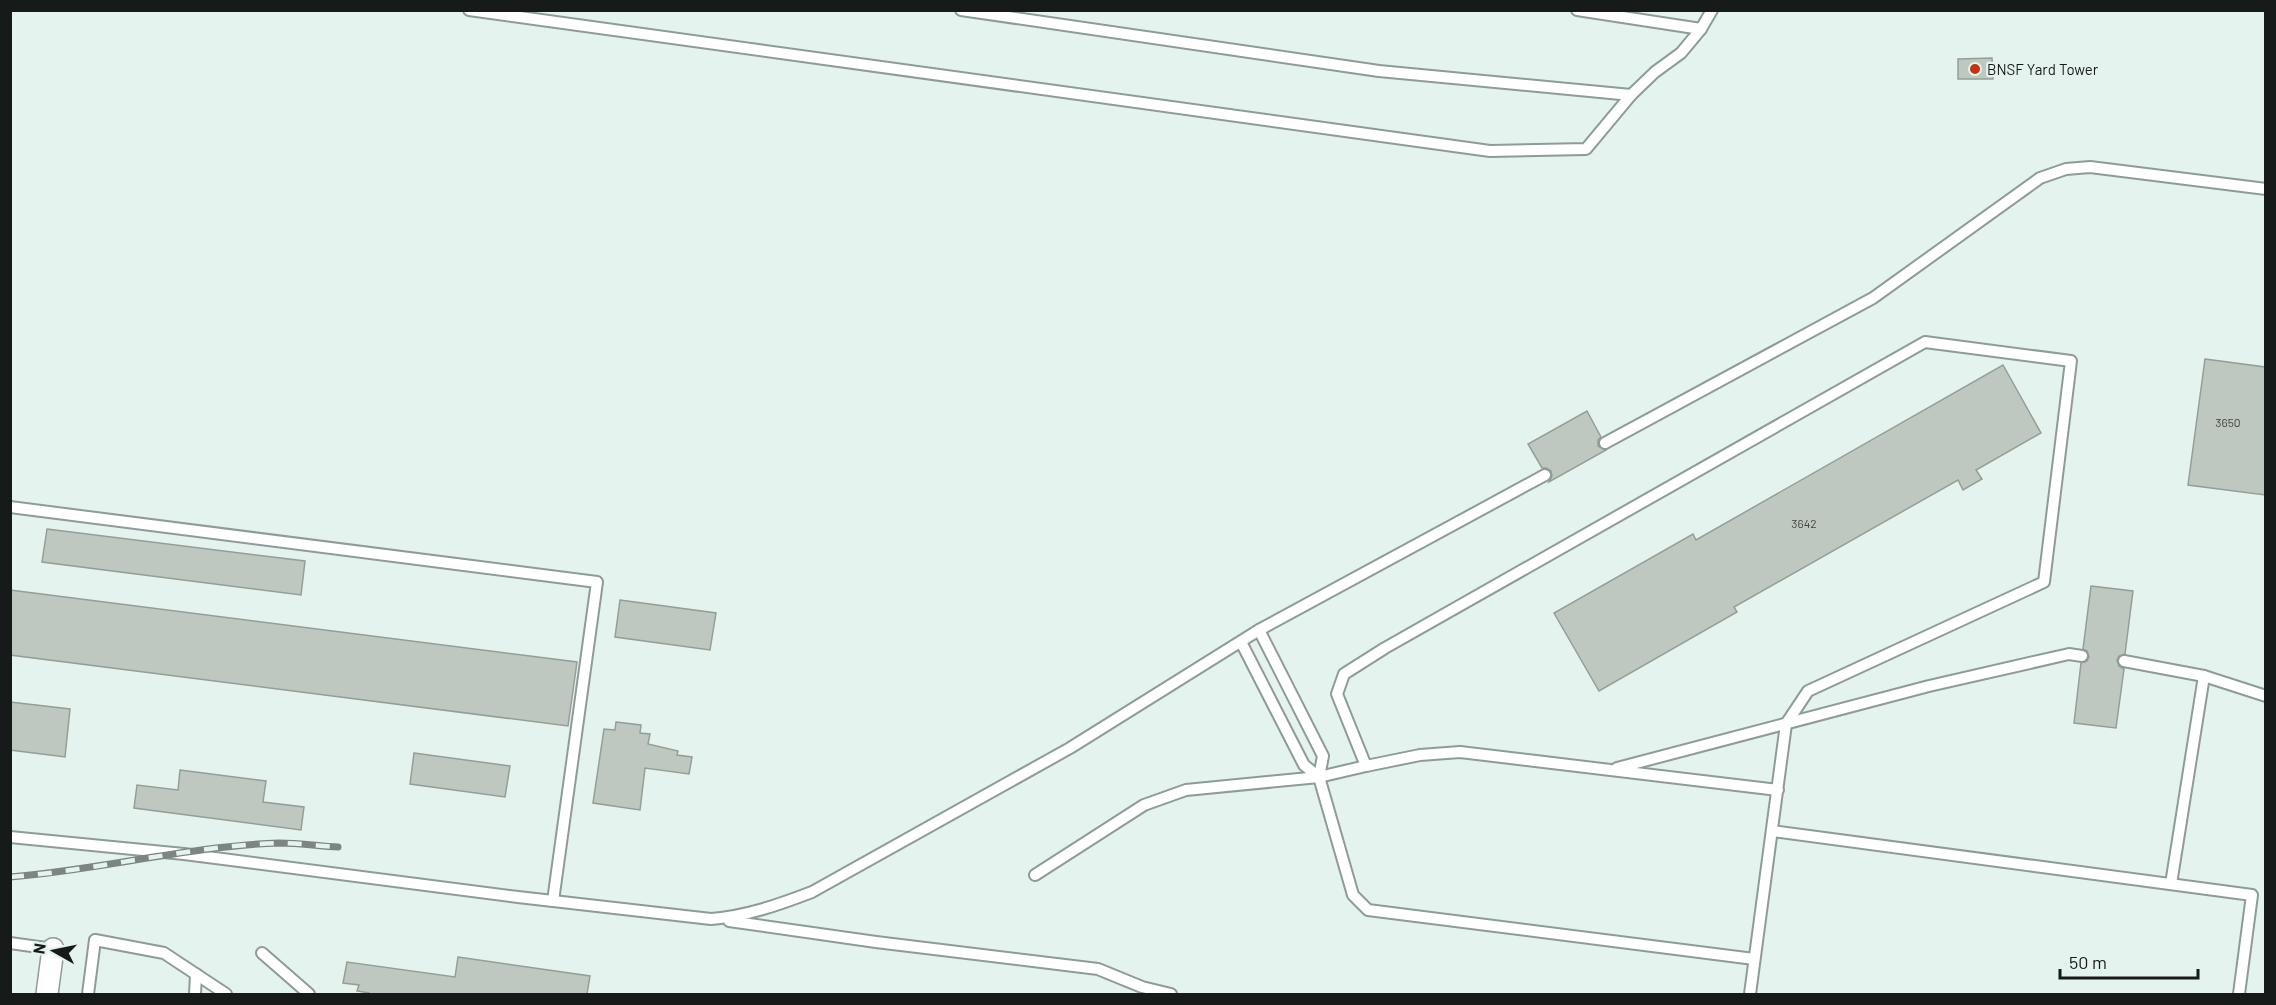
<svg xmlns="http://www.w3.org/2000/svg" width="2276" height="1005" font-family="Barlow,sans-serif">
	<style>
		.building { fill: #bfc8c0; stroke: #959e96; stroke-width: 1.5 }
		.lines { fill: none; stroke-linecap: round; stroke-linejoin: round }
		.lane-casing { stroke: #8e9b97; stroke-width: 14 }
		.street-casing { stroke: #8e9b97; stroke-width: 24 }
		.lane { stroke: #fff; stroke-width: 10 }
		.street { stroke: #fff; stroke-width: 21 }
		.rail-casing { stroke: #7c8583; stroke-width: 7 }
		.rail { stroke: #e5f3ef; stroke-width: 4.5; stroke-dasharray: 14; stroke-linecap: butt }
		.poi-dot { fill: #c03612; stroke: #e5f3ef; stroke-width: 2 }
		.labels { text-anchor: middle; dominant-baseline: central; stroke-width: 4.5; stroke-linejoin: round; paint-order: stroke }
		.number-label { font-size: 12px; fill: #404643 }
		.poi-label { font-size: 15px; fill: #161a19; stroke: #e5f3ef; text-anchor: start }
	</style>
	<rect width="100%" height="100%" fill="#e5f3ef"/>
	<g class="building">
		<polygon points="1992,58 1993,79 1958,79 1958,59"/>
		<polygon points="2205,359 2265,367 2265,495 2188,485"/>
		<polygon points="2003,365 2041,433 1976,470 1982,479 1963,490 1958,480 1734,607 1737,612 1599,691 1554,613 1693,534 1696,540"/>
		<polygon points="1587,411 1601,437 1598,440 1598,446 1606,450 1549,482 1552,476 1551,471 1546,468 1542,468 1528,444"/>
		<polygon points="47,529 305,561 301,595 42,562"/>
		<polygon points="2091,586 2133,591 2125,654 2119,656 2117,660 2119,666 2124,669 2116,728 2074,723 2081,663 2087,661 2089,657 2087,651 2083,649"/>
		<polygon points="10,590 577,662 568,726 10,655"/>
		<polygon points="620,600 716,613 710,650 615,637"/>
		<polygon points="10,702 70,709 65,757 10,750"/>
		<polygon points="616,722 641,725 640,733 650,734 648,744 678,751 677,755 692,757 689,774 645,768 640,810 593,803 604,729 615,730"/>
		<polygon points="414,753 510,766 505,797 410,784"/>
		<polygon points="180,770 266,781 263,802 304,807 301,830 134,808 137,785 178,790"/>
		<polygon points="458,957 590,976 587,994 369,994 369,993 357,991 359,985 343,983 347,962 455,977"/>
	</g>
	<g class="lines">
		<g class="lane-casing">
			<g id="lane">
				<polyline points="469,10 1490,151 1586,149 1631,95 1655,72 1681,53 1701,29 1712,10"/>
				<polyline points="961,10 1379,71 1631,95"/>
				<polyline points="1577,10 1701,29"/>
				<polyline points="1605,443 1873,298 2040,178 2066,169 2090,167 2266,189"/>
				<polyline points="10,507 597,582 553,901"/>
				<polyline points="1259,630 1323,756 1319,777 1353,895 1368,910 1754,959"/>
				<polyline points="1241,642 1304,765 1319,777"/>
				<polyline points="2124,661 2204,676 2266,696"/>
				<polyline points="1617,768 1929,686 2069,654 2082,656"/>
				<polyline points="1772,831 2252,895 2239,994"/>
				<path d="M10 837 184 854 518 897 711 919C747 916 778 905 812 892L1070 748 1259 630 1545 475"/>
				<polyline points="1035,875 1144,805 1186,790 1319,777 1366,766"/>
				<polyline points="2171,884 2204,676"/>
				<polyline points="729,921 876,942 1098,969 1142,987 1171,994"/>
				<polyline points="10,943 53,949"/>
				<polyline points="262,953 309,994"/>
				<polyline points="88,994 95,940 164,953 226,994"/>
				<polyline points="195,994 196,974"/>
				<polyline points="1750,994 1786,724 1808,691 2044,582 2071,361 1925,342 1385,648 1344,674 1337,694 1366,766 1420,755 1460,752 1778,790"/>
			</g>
		</g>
		<g class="street-casing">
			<polyline id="street" points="47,994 53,949"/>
		</g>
		<use href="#lane" class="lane"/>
		<use href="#street" class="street"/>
		<g class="rail-casing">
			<path id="rail" d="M10 877C100 870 189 846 279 843 299 843 319 846 338 847"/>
		</g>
		<use href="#rail" class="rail"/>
	</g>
	<circle class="poi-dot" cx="1975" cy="69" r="6"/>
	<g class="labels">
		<g class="number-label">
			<text x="2228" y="422">3650</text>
			<text x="1804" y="523">3642</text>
		</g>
		<g class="poi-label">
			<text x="1987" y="69">BNSF Yard Tower</text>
		</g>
	</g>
	<rect width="2276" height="1005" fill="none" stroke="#161a19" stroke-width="24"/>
	<g transform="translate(54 951) rotate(279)" stroke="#e5f3ef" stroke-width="4.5" paint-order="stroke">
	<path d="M0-4.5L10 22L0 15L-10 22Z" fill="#161a19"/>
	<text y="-9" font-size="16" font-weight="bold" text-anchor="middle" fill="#161a19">N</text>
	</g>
	<path d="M2060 969v9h138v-9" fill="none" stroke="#161a19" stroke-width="3"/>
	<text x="2069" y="969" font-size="18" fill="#161a19" stroke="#e5f3ef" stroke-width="4.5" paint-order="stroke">50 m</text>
</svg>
